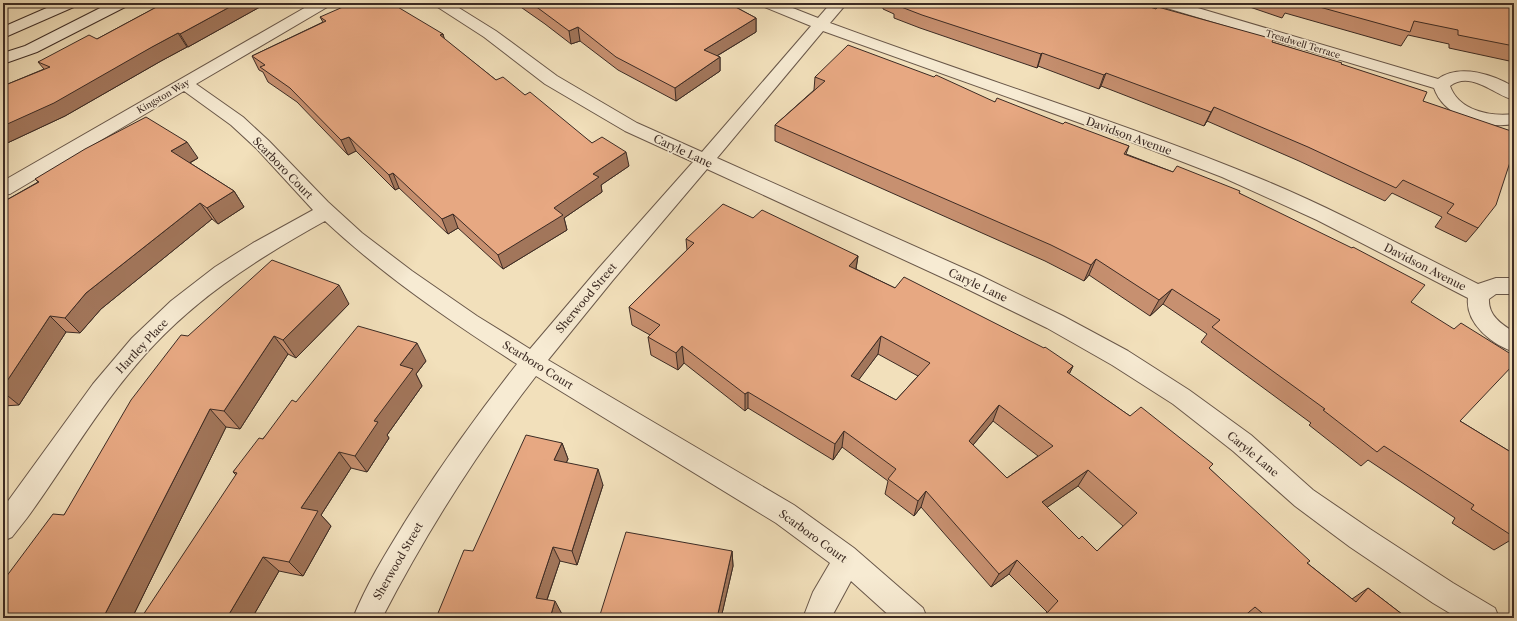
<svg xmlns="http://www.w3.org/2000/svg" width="1517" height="621" font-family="'Libre Caslon Text',serif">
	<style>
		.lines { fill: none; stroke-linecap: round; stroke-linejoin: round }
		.street-casing { stroke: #6a584a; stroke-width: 2 }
		.secondary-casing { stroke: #3c2b24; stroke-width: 2 }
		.street { fill: #f7ebd3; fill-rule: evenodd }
		.secondary { fill: #f7ebd3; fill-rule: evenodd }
		.wall { fill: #c79070; stroke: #3c2b24; fill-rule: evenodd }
		.shaded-wall { fill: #a2765b; stroke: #3c2b24 }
		.building { fill: #e7a882; stroke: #3c2b24; fill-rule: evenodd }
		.labels { text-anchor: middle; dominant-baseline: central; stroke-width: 3.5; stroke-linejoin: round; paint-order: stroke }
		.far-street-label { font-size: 9px; fill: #3c2b24; stroke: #f7ebd3 }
		.street-label { font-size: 11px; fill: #3c2b24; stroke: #f7ebd3 }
	</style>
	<rect width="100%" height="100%" fill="#f2e0bb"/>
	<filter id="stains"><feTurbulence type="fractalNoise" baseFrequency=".005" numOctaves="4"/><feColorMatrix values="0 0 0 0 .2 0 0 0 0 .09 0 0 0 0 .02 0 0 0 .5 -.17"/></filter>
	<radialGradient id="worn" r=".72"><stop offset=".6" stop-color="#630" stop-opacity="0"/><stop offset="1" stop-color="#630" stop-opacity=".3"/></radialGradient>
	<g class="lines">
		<g class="street-casing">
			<g id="street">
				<path d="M313 3H332L329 6 196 84 243 117 269 141 328 202 362 233 412 271 477 316 530 349 598 269 693 162 625 131 545 84 484 37 436 6 433 3H451L496 31 557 76 637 123 702 152 811 26 762 6 759 3H780L818 18 831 3H847L830 23C975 77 1123 122 1266 181 1338 211 1408 249 1478 284L1496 278H1514V294H1496L1489 299C1488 315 1501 324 1514 332V352C1493 345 1465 324 1468 298L1317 220 1222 177 1108 133 823 31 717 158 979 275 1063 316 1128 351 1189 390 1251 435 1313 490 1370 529 1453 583 1495 608 1499 618H1458L1433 603 1350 547 1295 506 1233 451 1173 404 1112 365 1047 328 963 287 707 169 613 280 548 360 794 505 854 548 923 608 927 618H892L851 581 831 618H803L813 592 830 563 776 523 536 376C477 452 426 533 382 618H353C366 585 386 553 405 522 439 468 477 415 517 364 450 321 384 276 325 221 253 261 189 302 136 365 95 413 64 467 27 518L12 537 3 541V508L93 384 132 338 171 301 215 267 253 243 313 210 257 149 231 125 184 91 10 194 3 195V181Z"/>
				<path d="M1157 3H1181L1438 79C1460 63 1494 75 1514 87V100C1494 95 1471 70 1450 86 1459 111 1491 117 1514 114V124C1486 129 1444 118 1434 88L1160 6Z"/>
			</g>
		</g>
		<g class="secondary-casing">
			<g id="secondary">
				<polygon points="58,3 79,3 76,6 3,38 3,27"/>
				<polygon points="110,3 130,3 127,6 37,52 3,64 3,53 25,46"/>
			</g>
		</g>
		<use href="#street" class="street"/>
		<use href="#secondary" class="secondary"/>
	</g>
	<g class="wall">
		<polygon points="164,3 267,3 188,47 187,47 161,61 65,116 3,145 3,86 44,69 38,62 97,39"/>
		<polygon points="515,3 728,3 756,18 756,32 717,56 720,57 720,71 676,101 618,70 580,41 571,44 545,24"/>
		<polygon points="883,3 1138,3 1272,42 1341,64 1423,101 1478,228 1466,242 1435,227 1442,217 1392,193 1385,201 1299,161 1207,121 1204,126 1101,86 1099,89 1038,66 1037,68 920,28 894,18 894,14 883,9"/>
		<polygon points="1238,3 1514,3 1514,62 1449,48 1449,44 1408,35 1401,46 1285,13 1282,18"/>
		<polygon points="320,17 443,34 444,39 496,80 525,95 592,143 629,166 601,185 602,192 564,218 567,230 503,269 458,228 448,234 399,188 395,190 356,151 348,155 297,102 268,82 263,72 259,70 252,56 323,22"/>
		<polygon points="815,77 995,102 1129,146 1126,154 1173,172 1239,193 1411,302 1460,421 1514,454 1514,538 1494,550 1452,523 1455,518 1368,460 1361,466 1309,425 1311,423 1201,342 1207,334 1163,304 1150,316 1089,275 1084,281 1045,261 775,141 775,125 814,90"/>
		<polygon points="198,158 190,163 234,191 244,207 218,224 212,219 101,309 80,333 66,332 19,405 3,406 3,202 38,182 35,179"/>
		<path d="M753 218 858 256 856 269 895 288 1073 366 1069 374 1130 416 1213 464 1209 468 1307 563 1352 599 1368 588 1407 618H1042L1047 612 1009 574 991 587 921 507 914 516 885 494 888 481 842 447 833 460 748 408 745 411 684 363 678 370 651 355 648 337 650 335 632 325 629 307 687 250 686 239ZM878 354 918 376 896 400 858 380ZM993 421 1038 456 1007 478 973 445ZM1078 486 1123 526 1097 551 1079 539 1047 507Z"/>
		<polygon points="349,304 296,358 288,354 240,429 226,427 132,618 3,618 64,515 188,336"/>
		<polygon points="426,361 416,374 422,386 387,435 389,438 367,472 351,468 321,515 331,526 303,576 279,571 252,618 236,475 233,472 296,402"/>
		<polygon points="562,443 568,459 566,463 603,485 577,565 560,561 547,600 562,614 473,551"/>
		<polygon points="732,551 733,566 721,618 599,618"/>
	</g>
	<g class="shaded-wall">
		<polygon points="237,3 267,3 188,47 180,34"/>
		<polygon points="756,18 756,32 705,63 704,50"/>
		<polygon points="578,27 580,41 571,44 569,31"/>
		<polygon points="178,33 187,47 161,61 65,116 3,145 3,126"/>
		<polygon points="443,34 447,48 440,35"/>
		<polygon points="1042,53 1038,66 1037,68 1041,54"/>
		<polygon points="720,57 720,71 676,101 675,88"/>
		<polygon points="1106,73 1101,86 1099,89 1104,75"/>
		<polygon points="1214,107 1207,121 1204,126 1211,112"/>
		<polygon points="349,137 356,151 348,155 341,140"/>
		<polygon points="187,142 198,158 182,167 171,151"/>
		<polygon points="626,152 629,166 601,185 602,192 564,218 567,230 503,269 498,255 593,174"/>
		<polygon points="393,173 399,188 395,190 389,175"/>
		<polygon points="234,191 244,207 218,224 207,208"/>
		<polygon points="200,203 212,219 101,309 80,333 65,318 86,293"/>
		<polygon points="453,214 458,228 448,234 442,219"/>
		<polygon points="858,256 855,274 849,266"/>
		<polygon points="1096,259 1089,275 1084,281 1091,265"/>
		<polygon points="339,285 349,304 296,358 283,340"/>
		<polygon points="1172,289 1163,304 1150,316 1159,300"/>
		<polygon points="50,316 66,332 19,405 3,392 3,387"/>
		<polygon points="274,336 288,354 240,429 224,411"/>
		<polygon points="881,336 878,354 849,393 851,376"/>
		<polygon points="417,343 426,361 416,374 422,386 387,435 389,438 367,472 355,456 374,421 400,365"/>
		<polygon points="682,346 684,363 678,370 676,353"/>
		<polygon points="1073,366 1065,383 1067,372"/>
		<polygon points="748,392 748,408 745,411 745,394"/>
		<polygon points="999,405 993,421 963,457 969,441"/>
		<polygon points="210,409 226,427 132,618 103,618"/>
		<polygon points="844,431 842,447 833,460 835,444"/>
		<polygon points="562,443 568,459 560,476 554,460"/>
		<polygon points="339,452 351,468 321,515 331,526 303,576 289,562 301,508"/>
		<polygon points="598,469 603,485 577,565 572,551"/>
		<polygon points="1088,470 1078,486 1033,517 1042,502"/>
		<polygon points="926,491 921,507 914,516 918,501"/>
		<polygon points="553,547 560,561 543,611 536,598"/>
		<polygon points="732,551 733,566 721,618 717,618"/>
		<polygon points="263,557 279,571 252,618 231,618 228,616"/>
		<polygon points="1017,560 1009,574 991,587 999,574"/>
		<polygon points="555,601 562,614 561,618 550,618"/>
		<polygon points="72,614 79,618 68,618"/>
	</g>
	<g class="building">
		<polygon points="164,3 237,3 180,34 178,33 152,47 54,103 3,126 3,86 50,67 38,62 89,35 97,39"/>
		<polygon points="352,3 391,3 443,34 440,35 496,80 503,77 525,95 530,92 592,143 602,137 626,152 593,174 599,177 554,208 563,215 498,255 453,214 442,219 393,173 389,175 349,137 341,140 290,88 260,67 265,65 252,56 326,21 320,17"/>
		<polygon points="531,3 728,3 756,18 704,50 720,57 675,88 616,57 578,27 569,31 542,11"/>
		<polygon points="898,3 1138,3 1156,9 1158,7 1273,39 1272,42 1342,63 1341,64 1427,92 1423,101 1514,132 1514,150 1496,205 1478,228 1447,213 1454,204 1403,180 1396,188 1308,147 1214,107 1211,112 1106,73 1104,75 1042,53 1041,54 922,15 896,5"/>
		<polygon points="1283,3 1290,3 1289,5"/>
		<polygon points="1305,3 1514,3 1514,46 1458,35 1458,30 1414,21 1410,32"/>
		<polygon points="848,45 934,77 936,75 995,102 997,98 1063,124 1065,122 1129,146 1124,154 1173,172 1177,166 1240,191 1239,193 1352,248 1353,247 1425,285 1411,302 1454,329 1461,323 1514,356 1514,364 1460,421 1514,454 1514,537 1471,509 1474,505 1384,446 1377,452 1323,410 1325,409 1212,327 1220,320 1172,289 1159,300 1096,259 1091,265 1051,245 775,125 825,81 815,77"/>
		<polygon points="146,117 187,142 171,151 234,191 207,208 200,203 86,293 65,318 50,316 3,387 3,202 39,182 35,179 85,149"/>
		<path d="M723 204 753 218 762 210 858 256 849 266 895 288 904 277 1044 348 1045 347 1073 366 1067 372 1130 416 1141 407 1213 464 1209 468 1310 561 1307 563 1356 602 1368 588 1407 618H1268L1255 607 1242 618H1050L1046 614 1058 601 1017 560 999 574 926 491 918 501 888 479 896 469 844 431 835 444 748 392 745 394 682 346 676 353 648 337 660 325 629 307 694 243 686 239ZM881 336 930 363 896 400 851 376ZM999 405 1053 446 1007 478 969 441ZM1088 470 1137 513 1097 551 1082 536 1079 539 1042 502Z"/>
		<polygon points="272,260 339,285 283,340 274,336 224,411 210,409 103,618 72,614 68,618 3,618 3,581 53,514 64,515 131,400 181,335 188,336"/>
		<polygon points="358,326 417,343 400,365 413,369 374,421 378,422 355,456 339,452 301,508 318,511 289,562 263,557 228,616 235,618 141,618 237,473 233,472 259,438 263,439 292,400 296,402"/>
		<polygon points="526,435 562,443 554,460 598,469 572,551 553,547 536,598 555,601 550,618 436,618 464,550 473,551"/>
		<polygon points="626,532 732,551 717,618 709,618 695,615 694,618 599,618"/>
	</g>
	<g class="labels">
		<g class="far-street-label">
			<text transform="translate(1303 44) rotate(17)">Treadwell Terrace</text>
			<text transform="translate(163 96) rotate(-30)">Kingston Way</text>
		</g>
		<g class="street-label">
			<text transform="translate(1129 136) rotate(20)">Davidson Avenue</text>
			<text transform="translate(683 151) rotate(25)">Caryle Lane</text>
			<text transform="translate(283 168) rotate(46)">Scarboro Court</text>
			<text transform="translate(1425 267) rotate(27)">Davidson Avenue</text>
			<text transform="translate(978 285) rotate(25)">Caryle Lane</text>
			<text transform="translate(586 298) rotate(-50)">Sherwood Street</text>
			<text transform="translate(142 346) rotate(-47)">Hartley Place</text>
			<text transform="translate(538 365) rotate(32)">Scarboro Court</text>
			<text transform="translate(1253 454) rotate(40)">Caryle Lane</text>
			<text transform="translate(813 536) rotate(36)">Scarboro Court</text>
			<text transform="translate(398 561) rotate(-60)">Sherwood Street</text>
		</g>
	</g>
	<rect width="1517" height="621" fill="none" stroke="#f2e0bb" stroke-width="16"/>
	<rect x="4" y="4" width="1509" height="613" fill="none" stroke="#3c2b24" stroke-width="2"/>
	<rect x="8" y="8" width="1501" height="605" fill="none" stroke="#3c2b24"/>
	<rect width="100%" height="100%" filter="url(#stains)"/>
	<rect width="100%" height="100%" fill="url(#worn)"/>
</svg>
